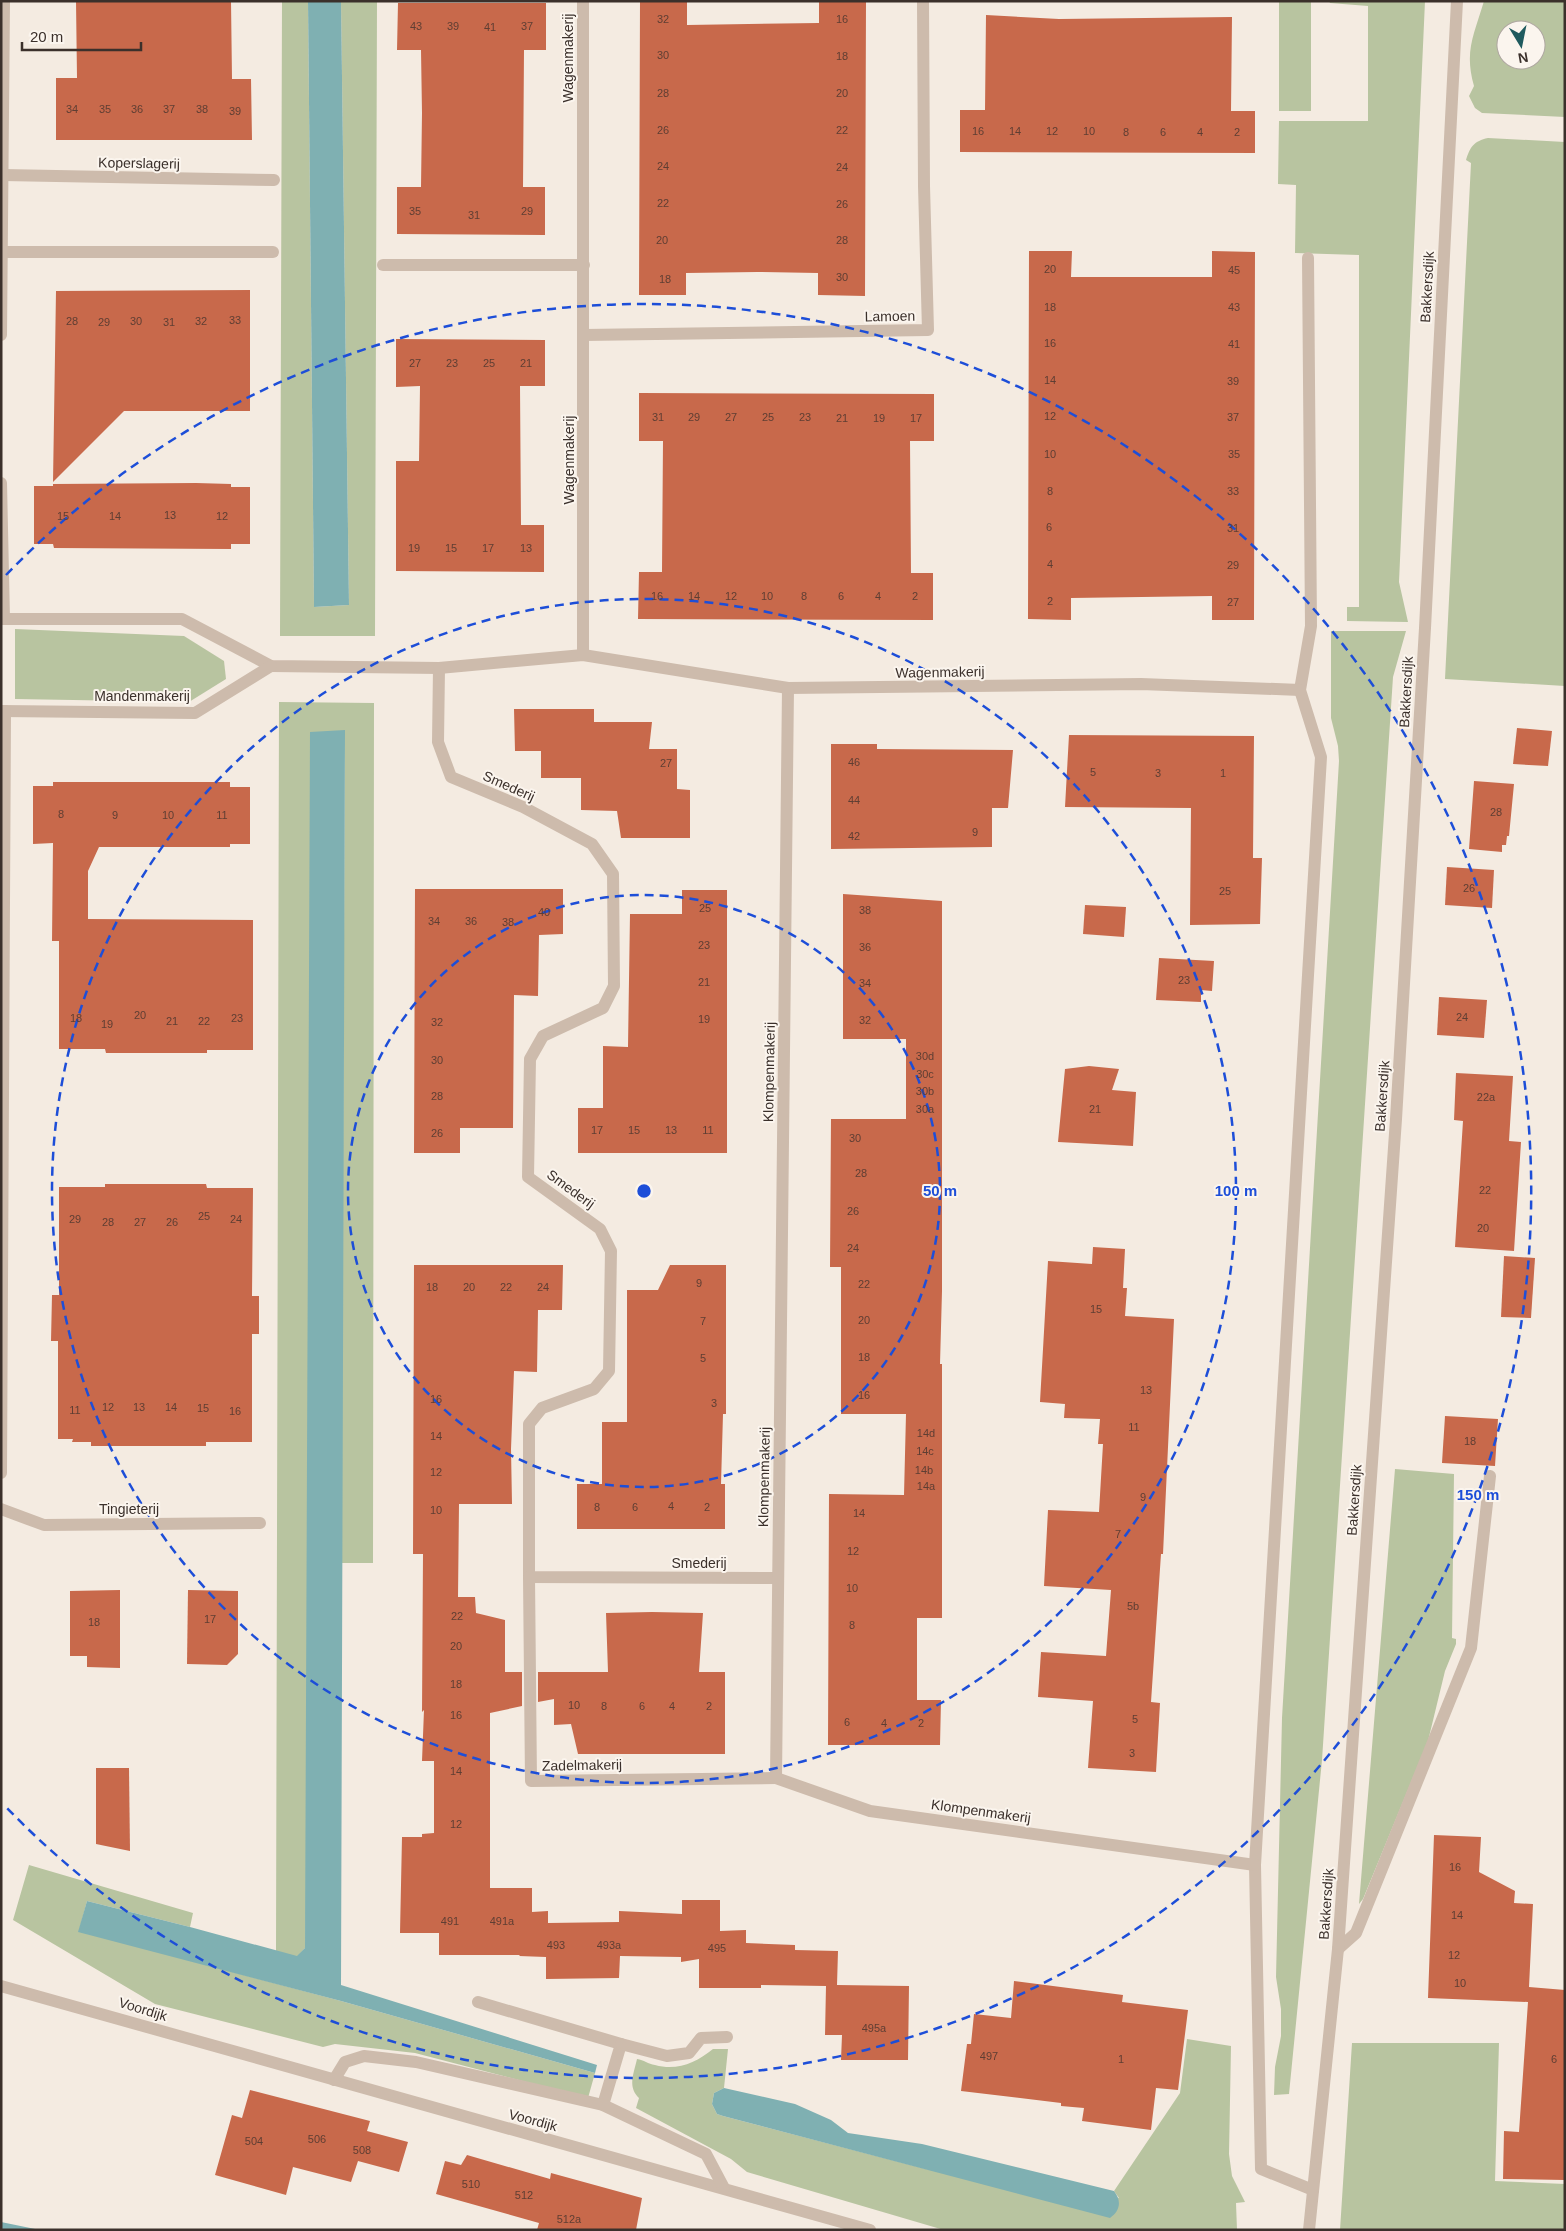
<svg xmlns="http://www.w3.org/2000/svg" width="1566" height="2231" font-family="Arial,sans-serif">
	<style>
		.green { fill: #b8c4a0; fill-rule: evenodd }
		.water { fill: #7fb0b2 }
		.building { fill: #c8694b }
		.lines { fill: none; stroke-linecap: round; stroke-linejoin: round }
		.minor { stroke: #cdbbac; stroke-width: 12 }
		.ring { fill: none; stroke: #1d4ed8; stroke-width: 2.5; stroke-dasharray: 9 6 }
		.labels { text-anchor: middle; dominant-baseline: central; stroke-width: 4; stroke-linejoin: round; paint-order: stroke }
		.number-label { font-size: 11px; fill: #5e3e33 }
		.street-label { font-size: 14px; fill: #3b302b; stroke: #fbf5ee }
		.centre { fill: #1d4ed8; stroke: #fbf5ee; stroke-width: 2.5 }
		.ring-label { font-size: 15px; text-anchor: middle; font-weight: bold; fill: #1d4ed8; stroke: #fbf5ee; stroke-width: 4; stroke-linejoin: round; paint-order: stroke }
	</style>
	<rect width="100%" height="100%" fill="#f4ebe1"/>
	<g class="green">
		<polygon points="282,1 308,1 314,607 349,605 341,1 377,1 375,636 280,636"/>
		<rect x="1279" y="1" width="32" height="110"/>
		<polygon points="1329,1 1425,1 1399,582 1408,622 1347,621 1347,607 1359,607 1359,255 1295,253 1296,185 1278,184 1279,121 1368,121 1368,6 1330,3"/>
		<path d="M1484 1H1565V117L1482 113 1475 108 1469 96 1474 86C1464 51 1474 35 1484 1ZM1506 30H1536V60H1506Z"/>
		<path d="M1488 138 1565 142V686L1445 679 1471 163 1466 160C1470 147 1474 141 1488 138Z"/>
		<polygon points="15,629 184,636 224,661 226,679 189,702 15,699"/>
		<polygon points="1331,631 1406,631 1393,677 1322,1760 1289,2094 1274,2095 1275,2067 1281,2036 1281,2009 1276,1977 1282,1718 1339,761 1338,746 1331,718"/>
		<polygon points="279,702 374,703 373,1563 341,1563 345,731 305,1948 297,1957 276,1951"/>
		<polygon points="1395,1469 1454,1474 1452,1638 1456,1639 1456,1644 1445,1671 1428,1741 1363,1899 1359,1904"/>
		<polygon points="29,1865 193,1913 190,1927 87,1901 79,1931 341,2001 595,2073 588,2098 415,2053 335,2044 323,2047 155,2004 13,1920"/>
		<path d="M1187 2039 1231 2046 1229 2154 1232 2176 1245 2202 1236 2203 1237 2230H944L747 2172 731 2159 636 2108 639 2098C627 2087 634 2073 637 2059 644 2060 648 2064 655 2065 677 2071 696 2063 713 2049H728L724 2088 714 2093 712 2104 717 2114 723 2116 926 2169 1119 2198 1114 2191 1180 2093Z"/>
		<polygon points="1352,2043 1499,2043 1495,2181 1565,2184 1565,2230 1340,2230"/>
	</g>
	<g class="water">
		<polygon points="308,1 341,1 349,605 314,607"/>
		<polygon points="345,730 341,1985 597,2065 595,2073 341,2001 78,1932 87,1901 190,1927 297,1956 305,1948 310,732"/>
		<path d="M724 2088 795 2104 831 2120 848 2133 922 2144 1114 2191C1122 2201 1120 2211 1110 2218L723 2116 717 2114 712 2104 714 2093Z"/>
		<polygon points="1,2222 40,2230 1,2230"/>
	</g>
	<g class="building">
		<polygon points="76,1 231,1 232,79 251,79 252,140 56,140 56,78 77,78"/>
		<polygon points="640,1 687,1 687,25 819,23 819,1 866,1 865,296 818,295 818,273 757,272 686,273 686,295 639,295"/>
		<polygon points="398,3 546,3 546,50 524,50 523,187 545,187 545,235 397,234 397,187 421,187 422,113 421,50 397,50"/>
		<polygon points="986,15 1059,19 1232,17 1231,111 1255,111 1255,153 960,152 960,110 985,110"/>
		<polygon points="1029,251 1072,251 1071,277 1212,277 1212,251 1255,252 1254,620 1212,620 1212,596 1071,598 1071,620 1028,619"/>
		<polygon points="250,290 250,411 124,411 53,482 56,291"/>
		<polygon points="396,339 545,340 545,386 520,386 521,525 544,525 544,572 396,571 396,461 419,461 420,386 396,387"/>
		<polygon points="639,393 934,394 934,441 910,441 911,573 933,573 933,620 638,619 639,572 662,572 663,441 639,441"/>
		<polygon points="196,483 231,484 231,487 250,487 250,544 231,544 231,549 54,548 53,544 34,544 34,486 53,486 53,484"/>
		<polygon points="514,709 594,709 594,722 652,722 649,749 677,749 677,789 690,790 690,838 621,838 617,811 581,810 581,778 541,778 541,751 515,751"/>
		<polygon points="1517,728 1552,731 1548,766 1513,764"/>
		<polygon points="1069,735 1254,736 1253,858 1262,858 1260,924 1190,925 1191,808 1065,807"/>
		<polygon points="831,744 877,744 877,749 1013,750 1008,808 992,808 992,847 831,849"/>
		<polygon points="1474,781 1514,784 1509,836 1507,836 1506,845 1502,845 1502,852 1469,849"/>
		<polygon points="53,782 230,782 230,787 250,787 250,844 230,844 230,847 99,847 88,871 88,919 253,920 253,1050 207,1050 207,1053 106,1053 105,1049 59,1049 59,941 52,941 53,843 33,844 33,786 53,786"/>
		<polygon points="1447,867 1494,870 1492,908 1445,905"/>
		<polygon points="415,889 563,889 563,934 539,935 538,996 514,995 513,1128 460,1128 460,1153 414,1153"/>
		<polygon points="682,890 727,890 727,1153 578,1153 578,1108 603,1108 603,1046 628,1047 630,914 682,914"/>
		<polygon points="843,894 942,901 942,1291 940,1364 942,1364 942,1618 917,1618 917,1700 941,1700 940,1745 828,1745 829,1494 904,1495 906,1414 841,1414 841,1267 830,1267 831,1119 906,1119 906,1039 843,1039"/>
		<polygon points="1085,905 1126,907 1124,937 1083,934"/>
		<polygon points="1159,958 1214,961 1212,991 1201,990 1201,1002 1156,1000"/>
		<polygon points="1439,997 1487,1000 1484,1038 1437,1035"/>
		<polygon points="1089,1066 1119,1069 1112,1090 1136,1092 1133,1146 1058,1142 1065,1069"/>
		<polygon points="1456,1073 1513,1076 1509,1141 1521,1142 1514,1251 1455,1247 1463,1121 1454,1120"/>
		<polygon points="105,1184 206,1184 207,1188 253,1188 252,1296 259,1296 259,1334 252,1334 252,1442 206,1442 206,1446 91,1446 91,1442 72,1442 73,1439 58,1439 58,1341 51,1341 52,1295 59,1295 59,1187 105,1187"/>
		<polygon points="1093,1247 1125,1249 1123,1288 1127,1288 1125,1316 1174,1319 1163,1554 1161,1554 1151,1702 1160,1703 1156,1772 1088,1768 1093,1701 1038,1697 1041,1652 1106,1656 1111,1590 1044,1586 1048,1510 1099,1512 1103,1444 1098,1444 1100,1419 1064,1418 1065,1404 1040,1402 1048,1261 1092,1264"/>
		<polygon points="1504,1256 1535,1258 1531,1318 1501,1317"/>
		<polygon points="414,1265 563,1265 562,1310 538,1310 537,1372 514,1371 511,1449 512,1504 459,1504 458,1597 475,1597 476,1613 505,1620 505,1672 522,1672 522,1706 490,1713 490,1888 532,1888 532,1912 548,1911 548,1923 619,1922 619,1911 682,1914 682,1900 720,1900 720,1931 746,1930 746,1943 795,1945 795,1950 838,1951 837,1985 909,1986 908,2060 841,2060 842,2035 825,2035 826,1986 761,1985 761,1988 699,1988 699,1959 681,1962 681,1957 620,1956 619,1978 546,1979 546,1957 519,1956 520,1955 439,1955 439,1933 400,1933 402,1837 422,1837 422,1834 434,1833 434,1761 422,1761 424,1710 422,1712 423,1554 413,1554"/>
		<polygon points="670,1265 726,1265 726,1414 723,1414 721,1484 725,1484 725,1529 577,1529 577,1484 602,1484 602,1422 627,1422 627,1290 658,1290"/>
		<polygon points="1445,1416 1498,1419 1495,1466 1442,1463"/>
		<polygon points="120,1590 120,1668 87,1667 87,1656 70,1656 70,1591"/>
		<polygon points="188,1590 238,1591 238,1654 227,1665 187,1664"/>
		<polygon points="652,1612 703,1613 699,1672 725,1672 725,1754 578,1754 571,1724 554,1725 554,1699 538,1702 538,1672 608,1672 606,1613"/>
		<polygon points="96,1768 129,1768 130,1851 96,1844"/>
		<polygon points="1434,1835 1481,1837 1479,1872 1515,1891 1514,1903 1533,1904 1529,1987 1565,1990 1565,2180 1503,2179 1504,2131 1519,2132 1528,2002 1428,1998"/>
		<polygon points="1014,1981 1123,1995 1122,2002 1188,2010 1178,2090 1156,2088 1151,2130 1082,2121 1084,2108 1061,2106 1061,2103 961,2091 967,2044 971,2044 974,2014 1011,2018"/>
		<polygon points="250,2090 370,2121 367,2131 408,2142 399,2172 358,2161 351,2182 293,2167 286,2195 215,2175 232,2115 242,2118"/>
		<polygon points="467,2155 550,2179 551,2173 642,2198 636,2230 537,2230 539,2223 436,2194 445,2161 461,2165"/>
	</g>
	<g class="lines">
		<g class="minor">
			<polyline points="3,175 274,180"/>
			<polyline points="3,252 273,252"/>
			<polyline points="1308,258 1311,626 1300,690 1321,757 1255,1865 1261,2169 1313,2190"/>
			<polyline points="383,265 584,265"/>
			<polyline points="1,335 4,1"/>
			<polyline points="584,335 928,330 924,186 923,1"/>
			<polyline points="1,483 4,619"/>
			<polyline points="1,619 182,619 271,666 439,668 583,655 788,688 1141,684 1300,690"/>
			<polyline points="583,655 583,1"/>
			<polyline points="439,668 438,742 451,777 523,807 592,844 613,874 614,986 603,1008 543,1036 530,1059 528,1177 600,1229 611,1251 609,1371 594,1389 542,1408 529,1424 529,1577 777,1578"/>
			<polyline points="788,688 776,1778 870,1811 1255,1865"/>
			<polyline points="1,711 195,713 271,666"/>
			<polyline points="1,1473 5,711"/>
			<polyline points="1,1509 44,1525 260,1523"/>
			<polyline points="529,1577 531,1781 776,1778"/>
			<polyline points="1338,1949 1356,1933 1471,1648 1490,1476"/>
			<polyline points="1,1986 870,2230"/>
			<polyline points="478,2002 621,2044 603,2105"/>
			<polyline points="621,2044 667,2056 689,2053 701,2038 727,2037"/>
			<polyline points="334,2080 345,2062 364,2056 416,2062 603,2105 706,2154 724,2188"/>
			<polyline points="1309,2230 1338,1949 1396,1119 1425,628 1457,1"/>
		</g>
	</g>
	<g class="ring">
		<circle cx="644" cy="1191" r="296"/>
		<circle cx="644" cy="1191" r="592"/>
		<path d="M6 575A887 887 0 1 1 6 1807"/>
	</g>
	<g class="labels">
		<g class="number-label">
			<text x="663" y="19">32</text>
			<text x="842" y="19">16</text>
			<text x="416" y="26">43</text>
			<text x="453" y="26">39</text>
			<text x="527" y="26">37</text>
			<text x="490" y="27">41</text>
			<text x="663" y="55">30</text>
			<text x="842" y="56">18</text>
			<text x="663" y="93">28</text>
			<text x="842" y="93">20</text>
			<text x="72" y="109">34</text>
			<text x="105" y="109">35</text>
			<text x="137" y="109">36</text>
			<text x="169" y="109">37</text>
			<text x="202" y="109">38</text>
			<text x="235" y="111">39</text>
			<text x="663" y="130">26</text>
			<text x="842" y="130">22</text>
			<text x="978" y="131">16</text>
			<text x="1015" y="131">14</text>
			<text x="1052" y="131">12</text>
			<text x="1089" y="131">10</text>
			<text x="1126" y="132">8</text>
			<text x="1163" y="132">6</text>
			<text x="1200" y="132">4</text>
			<text x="1237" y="132">2</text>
			<text x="663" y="166">24</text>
			<text x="842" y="167">24</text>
			<text x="663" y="203">22</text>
			<text x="842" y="204">26</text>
			<text x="415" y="211">35</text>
			<text x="527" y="211">29</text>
			<text x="474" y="215">31</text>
			<text x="662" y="240">20</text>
			<text x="842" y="240">28</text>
			<text x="1050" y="269">20</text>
			<text x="1234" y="270">45</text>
			<text x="842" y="277">30</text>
			<text x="665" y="279">18</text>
			<text x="1050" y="307">18</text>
			<text x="1234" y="307">43</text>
			<text x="235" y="320">33</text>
			<text x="72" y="321">28</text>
			<text x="136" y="321">30</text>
			<text x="201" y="321">32</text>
			<text x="104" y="322">29</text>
			<text x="169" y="322">31</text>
			<text x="1050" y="343">16</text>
			<text x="1234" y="344">41</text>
			<text x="415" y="363">27</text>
			<text x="452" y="363">23</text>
			<text x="489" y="363">25</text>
			<text x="526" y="363">21</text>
			<text x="1050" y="380">14</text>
			<text x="1233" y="381">39</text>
			<text x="1050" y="416">12</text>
			<text x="658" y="417">31</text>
			<text x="694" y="417">29</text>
			<text x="731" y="417">27</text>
			<text x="768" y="417">25</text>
			<text x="805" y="417">23</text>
			<text x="1233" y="417">37</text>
			<text x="842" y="418">21</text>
			<text x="879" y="418">19</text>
			<text x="916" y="418">17</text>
			<text x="1050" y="454">10</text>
			<text x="1234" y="454">35</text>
			<text x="1050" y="491">8</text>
			<text x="1233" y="491">33</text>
			<text x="170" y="515">13</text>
			<text x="63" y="516">15</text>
			<text x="115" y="516">14</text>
			<text x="222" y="516">12</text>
			<text x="1049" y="527">6</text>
			<text x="1233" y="528">31</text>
			<text x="414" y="548">19</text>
			<text x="451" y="548">15</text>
			<text x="488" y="548">17</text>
			<text x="526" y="548">13</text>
			<text x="1050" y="564">4</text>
			<text x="1233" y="565">29</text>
			<text x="657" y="596">16</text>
			<text x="694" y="596">14</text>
			<text x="731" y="596">12</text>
			<text x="767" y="596">10</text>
			<text x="804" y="596">8</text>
			<text x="841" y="596">6</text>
			<text x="878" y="596">4</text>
			<text x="915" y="596">2</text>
			<text x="1050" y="601">2</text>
			<text x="1233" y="602">27</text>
			<text x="854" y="762">46</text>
			<text x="666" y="763">27</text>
			<text x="1093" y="772">5</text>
			<text x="1158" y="773">3</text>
			<text x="1223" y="773">1</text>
			<text x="854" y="800">44</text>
			<text x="1496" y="812">28</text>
			<text x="61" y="814">8</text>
			<text x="115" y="815">9</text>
			<text x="168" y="815">10</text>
			<text x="222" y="815">11</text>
			<text x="975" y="832">9</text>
			<text x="854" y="836">42</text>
			<text x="1469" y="888">26</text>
			<text x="1225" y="891">25</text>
			<text x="705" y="908">25</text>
			<text x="865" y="910">38</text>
			<text x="544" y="912">40</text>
			<text x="434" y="921">34</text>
			<text x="471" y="921">36</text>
			<text x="508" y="922">38</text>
			<text x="704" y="945">23</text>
			<text x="865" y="947">36</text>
			<text x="1184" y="980">23</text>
			<text x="704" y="982">21</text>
			<text x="865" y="983">34</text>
			<text x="140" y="1015">20</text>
			<text x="1462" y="1017">24</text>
			<text x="76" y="1018">18</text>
			<text x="237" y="1018">23</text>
			<text x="704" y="1019">19</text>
			<text x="865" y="1020">32</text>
			<text x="172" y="1021">21</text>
			<text x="204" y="1021">22</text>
			<text x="437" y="1022">32</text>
			<text x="107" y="1024">19</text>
			<text x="925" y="1056">30d</text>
			<text x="437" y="1060">30</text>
			<text x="925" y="1074">30c</text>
			<text x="925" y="1091">30b</text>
			<text x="437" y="1096">28</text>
			<text x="1486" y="1097">22a</text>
			<text x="925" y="1109">30a</text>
			<text x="1095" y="1109">21</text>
			<text x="597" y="1130">17</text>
			<text x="634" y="1130">15</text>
			<text x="671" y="1130">13</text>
			<text x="708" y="1130">11</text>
			<text x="437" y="1133">26</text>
			<text x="855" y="1138">30</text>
			<text x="861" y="1173">28</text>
			<text x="1485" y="1190">22</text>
			<text x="853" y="1211">26</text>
			<text x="204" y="1216">25</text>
			<text x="75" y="1219">29</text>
			<text x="236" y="1219">24</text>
			<text x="108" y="1222">28</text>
			<text x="140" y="1222">27</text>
			<text x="172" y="1222">26</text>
			<text x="1483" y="1228">20</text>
			<text x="853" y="1248">24</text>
			<text x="699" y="1283">9</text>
			<text x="864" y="1284">22</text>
			<text x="432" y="1287">18</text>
			<text x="469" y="1287">20</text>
			<text x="506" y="1287">22</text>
			<text x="543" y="1287">24</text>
			<text x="1096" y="1309">15</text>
			<text x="864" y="1320">20</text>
			<text x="703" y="1321">7</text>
			<text x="864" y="1357">18</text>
			<text x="703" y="1358">5</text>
			<text x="1146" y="1390">13</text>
			<text x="864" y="1395">16</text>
			<text x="436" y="1399">16</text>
			<text x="714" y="1403">3</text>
			<text x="108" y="1407">12</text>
			<text x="139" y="1407">13</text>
			<text x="171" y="1407">14</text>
			<text x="203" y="1408">15</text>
			<text x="75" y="1410">11</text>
			<text x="235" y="1411">16</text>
			<text x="1134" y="1427">11</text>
			<text x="926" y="1433">14d</text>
			<text x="436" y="1436">14</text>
			<text x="1470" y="1441">18</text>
			<text x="925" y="1451">14c</text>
			<text x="924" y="1470">14b</text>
			<text x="436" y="1472">12</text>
			<text x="926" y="1486">14a</text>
			<text x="1143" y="1497">9</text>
			<text x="671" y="1506">4</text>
			<text x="597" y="1507">8</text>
			<text x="635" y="1507">6</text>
			<text x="707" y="1507">2</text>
			<text x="436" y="1510">10</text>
			<text x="859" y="1513">14</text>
			<text x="1118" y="1534">7</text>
			<text x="853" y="1551">12</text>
			<text x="852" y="1588">10</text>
			<text x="1133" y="1606">5b</text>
			<text x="457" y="1616">22</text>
			<text x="210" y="1619">17</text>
			<text x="94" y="1622">18</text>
			<text x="852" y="1625">8</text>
			<text x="456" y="1646">20</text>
			<text x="456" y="1684">18</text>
			<text x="574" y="1705">10</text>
			<text x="604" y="1706">8</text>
			<text x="642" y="1706">6</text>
			<text x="672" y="1706">4</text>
			<text x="709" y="1706">2</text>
			<text x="456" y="1715">16</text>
			<text x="1135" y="1719">5</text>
			<text x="847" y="1722">6</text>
			<text x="884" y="1723">4</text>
			<text x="921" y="1723">2</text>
			<text x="1132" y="1753">3</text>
			<text x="456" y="1771">14</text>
			<text x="456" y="1824">12</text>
			<text x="1455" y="1867">16</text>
			<text x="1457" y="1915">14</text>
			<text x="450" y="1921">491</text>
			<text x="502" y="1921">491a</text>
			<text x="556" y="1945">493</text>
			<text x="609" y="1945">493a</text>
			<text x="717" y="1948">495</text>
			<text x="1454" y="1955">12</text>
			<text x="1460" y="1983">10</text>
			<text x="874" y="2028">495a</text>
			<text x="989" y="2056">497</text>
			<text x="1121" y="2059">1</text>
			<text x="1554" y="2059">6</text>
			<text x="317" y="2139">506</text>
			<text x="254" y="2141">504</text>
			<text x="362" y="2150">508</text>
			<text x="471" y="2184">510</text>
			<text x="524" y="2195">512</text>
			<text x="569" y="2219">512a</text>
		</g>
		<g class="street-label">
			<text transform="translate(568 58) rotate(-90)">Wagenmakerij</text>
			<text transform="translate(139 163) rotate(1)">Koperslagerij</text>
			<text transform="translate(1427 287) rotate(-87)">Bakkersdijk</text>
			<text transform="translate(890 316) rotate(-1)">Lamoen</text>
			<text transform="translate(569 460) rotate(-90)">Wagenmakerij</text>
			<text transform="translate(940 672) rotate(-1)">Wagenmakerij</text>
			<text transform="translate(1406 692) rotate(-87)">Bakkersdijk</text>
			<text x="142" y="696">Mandenmakerij</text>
			<text transform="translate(509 786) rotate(24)">Smederij</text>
			<text transform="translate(769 1072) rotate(-89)">Klompenmakerij</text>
			<text transform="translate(1382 1096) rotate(-86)">Bakkersdijk</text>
			<text transform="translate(571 1189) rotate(36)">Smederij</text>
			<text transform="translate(764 1477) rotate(-89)">Klompenmakerij</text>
			<text transform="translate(1354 1500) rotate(-86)">Bakkersdijk</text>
			<text x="129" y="1509">Tingieterij</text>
			<text x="699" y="1563">Smederij</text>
			<text transform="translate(582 1765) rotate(-1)">Zadelmakerij</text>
			<text transform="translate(981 1811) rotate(8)">Klompenmakerij</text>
			<text transform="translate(1326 1904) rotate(-86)">Bakkersdijk</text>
			<text transform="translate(143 2009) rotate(17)">Voordijk</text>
			<text transform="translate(533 2120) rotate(15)">Voordijk</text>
		</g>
	</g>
	<circle cx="644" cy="1191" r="8" class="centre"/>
	<g class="ring-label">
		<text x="940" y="1196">50 m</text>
		<text x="1236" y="1196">100 m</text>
		<text x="1478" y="1500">150 m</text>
	</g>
	<rect width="1566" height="2231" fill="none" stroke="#3b302b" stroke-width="5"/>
	<g transform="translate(1521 45) rotate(170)"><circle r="24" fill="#fbf5ee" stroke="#aea6a0"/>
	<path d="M0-4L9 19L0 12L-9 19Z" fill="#1f5a5e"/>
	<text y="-8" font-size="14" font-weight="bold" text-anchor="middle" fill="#3b302b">N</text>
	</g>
	<path d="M22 42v8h119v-8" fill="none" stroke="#3b302b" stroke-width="2.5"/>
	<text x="30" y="42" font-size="15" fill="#3b302b" stroke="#fbf5ee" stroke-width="4" paint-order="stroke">20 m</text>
</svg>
